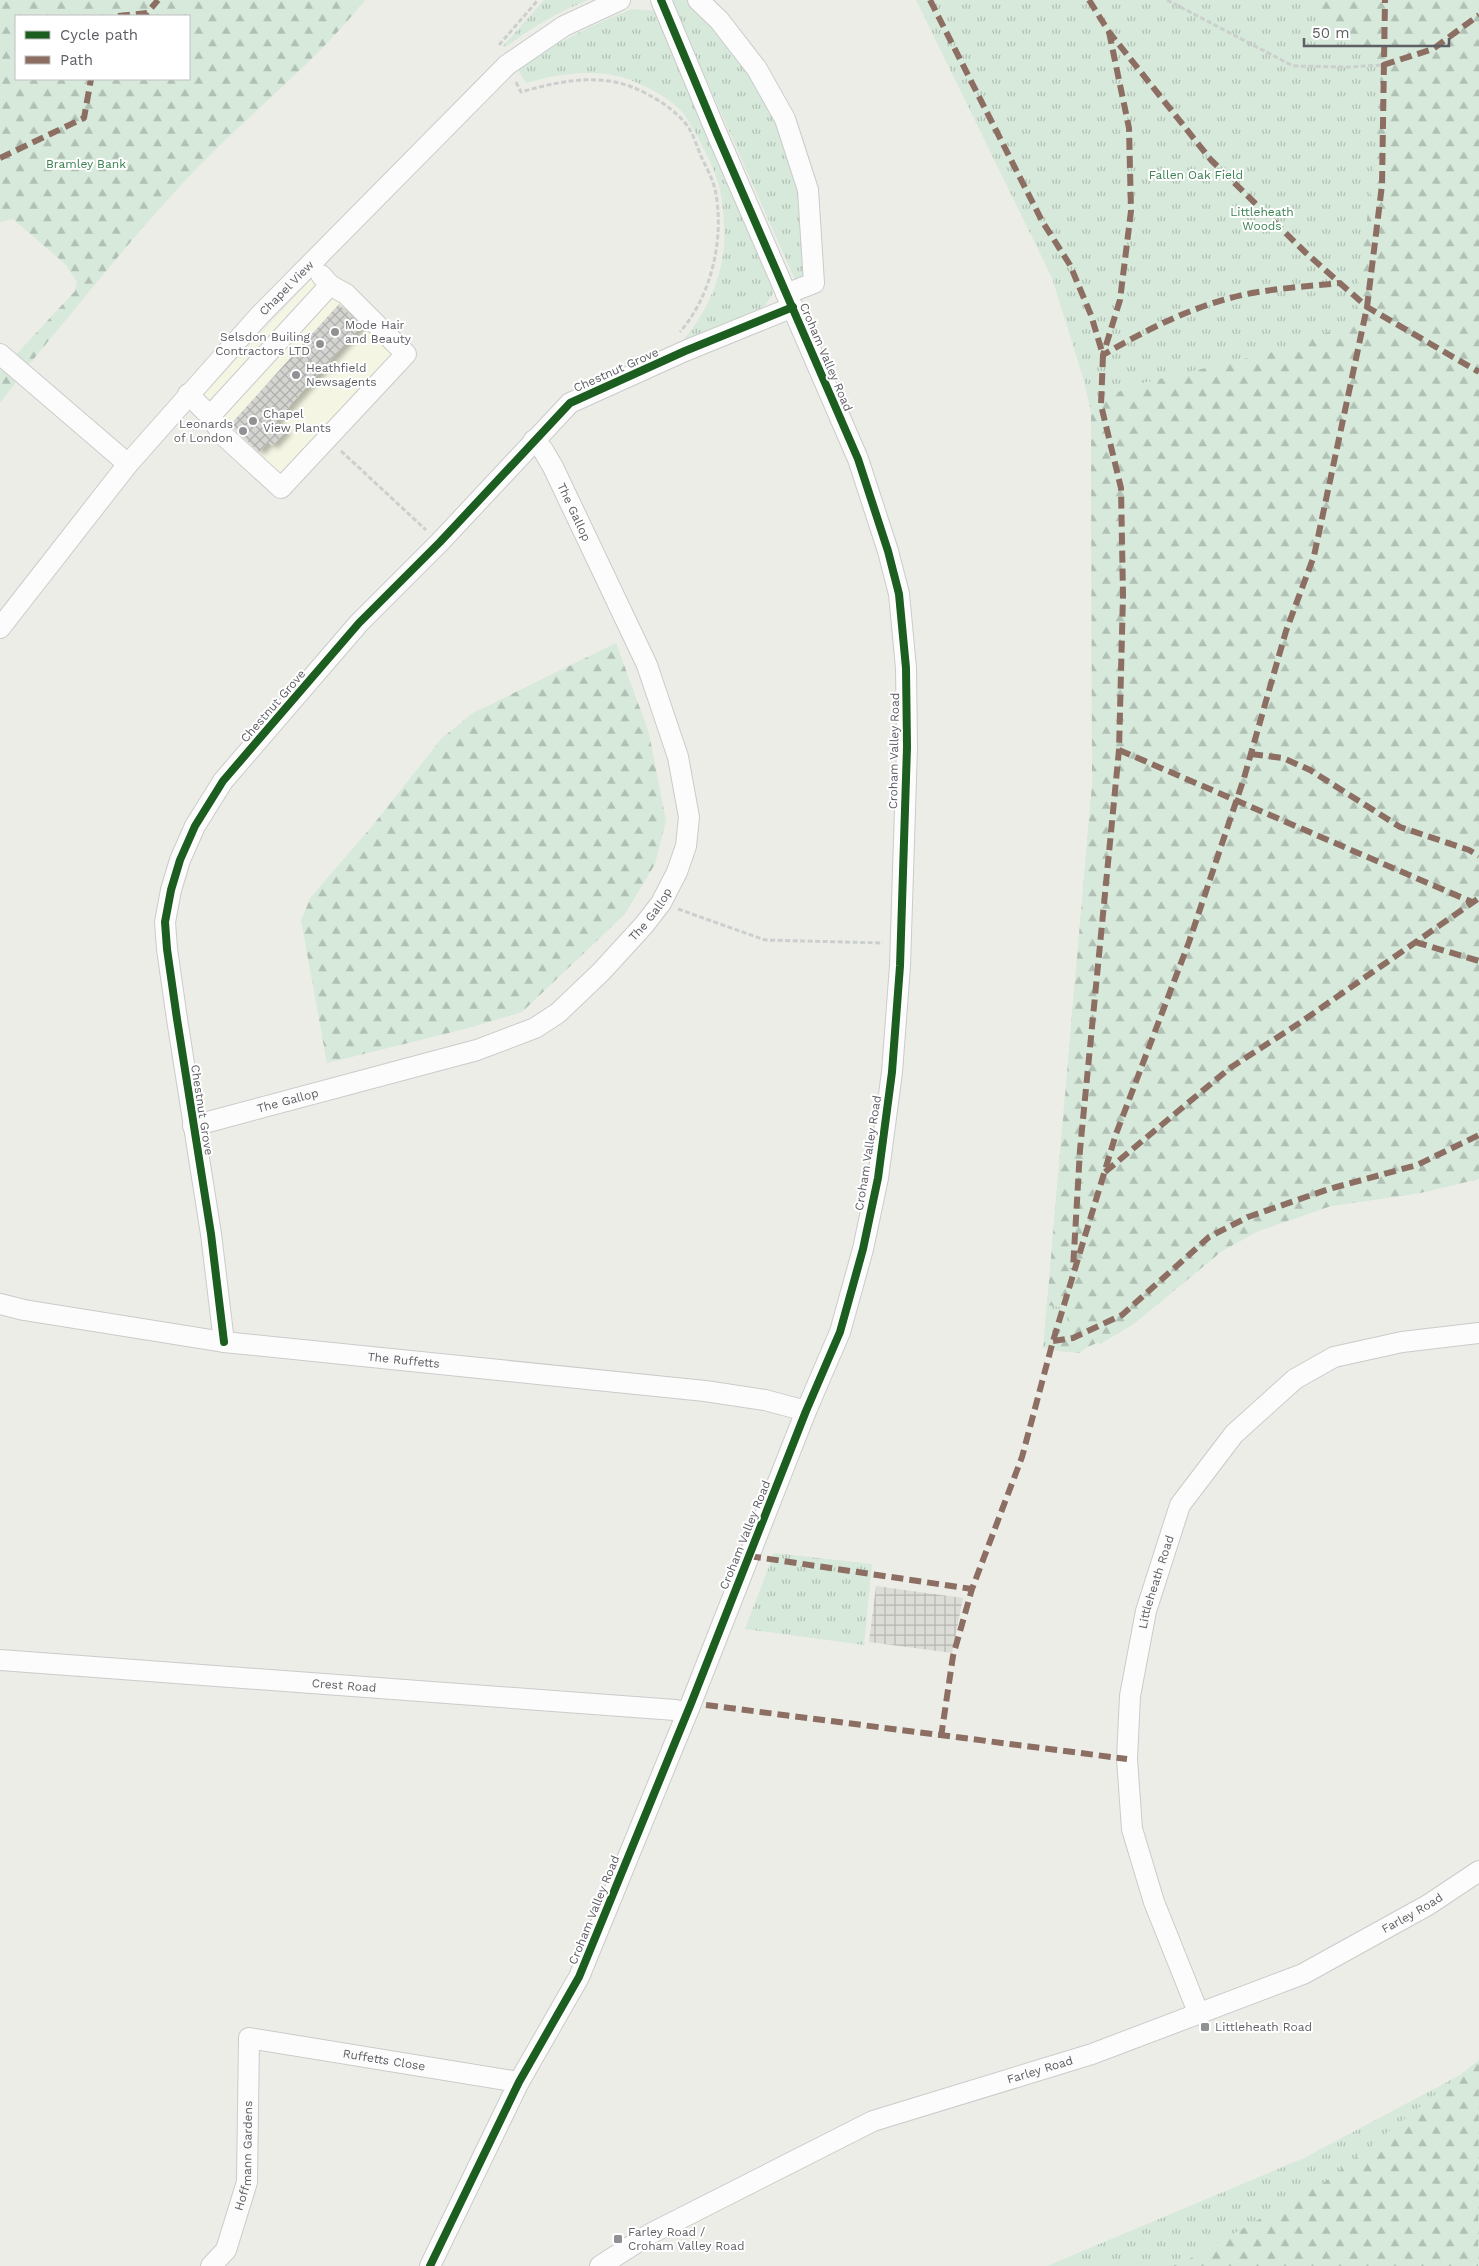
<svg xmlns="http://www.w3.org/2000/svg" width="1479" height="2266" font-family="'Work Sans',sans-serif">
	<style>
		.commercial { fill: #f4f5e2 }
		.industrial { fill: url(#industrial-grid) }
		.grass { fill: url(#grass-tufts) }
		.forest { fill: url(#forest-firs); fill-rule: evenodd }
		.building { fill: url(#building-cross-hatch); filter: url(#shadow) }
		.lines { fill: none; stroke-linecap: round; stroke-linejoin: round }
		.minor-casing { stroke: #cacbca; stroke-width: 22 }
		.path { stroke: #cbcfce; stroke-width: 3; stroke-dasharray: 5 2.5; stroke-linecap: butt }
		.minor { stroke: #fcfcfc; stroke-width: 20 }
		.quiet { stroke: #8d6e63; stroke-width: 6; stroke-dasharray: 12 6; stroke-linecap: butt }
		.cycleway-casing { stroke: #fff; stroke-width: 11 }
		.cycleway { stroke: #1b5e20; stroke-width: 8 }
		.poi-dot { fill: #909193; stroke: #fff; stroke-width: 2 }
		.labels { text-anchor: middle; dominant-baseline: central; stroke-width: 4; stroke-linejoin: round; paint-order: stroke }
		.park-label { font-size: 12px; fill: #3a8052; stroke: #fff }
		.street-label { font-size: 12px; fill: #5e5f65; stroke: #fff }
		.poi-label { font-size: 12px; fill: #5e5f65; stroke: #fff; text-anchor: start }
	</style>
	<defs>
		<pattern id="industrial-grid" width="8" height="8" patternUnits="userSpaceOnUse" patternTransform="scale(1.25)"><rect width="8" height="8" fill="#ddddd8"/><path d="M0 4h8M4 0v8" fill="none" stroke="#b6b6b3"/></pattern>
		<pattern id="grass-tufts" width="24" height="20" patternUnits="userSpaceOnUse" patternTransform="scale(1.25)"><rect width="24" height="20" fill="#d6e9da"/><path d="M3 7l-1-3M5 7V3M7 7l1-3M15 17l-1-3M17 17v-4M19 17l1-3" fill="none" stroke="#b1c0b4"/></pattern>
		<pattern id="forest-firs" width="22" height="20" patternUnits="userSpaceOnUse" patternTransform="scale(1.25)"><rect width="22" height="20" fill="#d6e9da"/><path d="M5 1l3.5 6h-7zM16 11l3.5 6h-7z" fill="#b1c0b4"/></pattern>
		<pattern id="building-cross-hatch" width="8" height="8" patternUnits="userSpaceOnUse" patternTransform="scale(1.25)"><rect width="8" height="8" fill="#d4d4d1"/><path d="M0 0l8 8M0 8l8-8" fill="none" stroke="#afafad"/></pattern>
		<filter id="shadow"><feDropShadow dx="5.5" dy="3" stdDeviation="2.5" flood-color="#0004"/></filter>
	</defs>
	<rect width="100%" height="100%" fill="#edede8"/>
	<polygon class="commercial" points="324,266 417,353 281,494 189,410"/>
	<polygon class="industrial" points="876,1586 963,1598 952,1653 869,1642"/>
	<g class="grass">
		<path d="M544 0H588C558 12 532 27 506 47L503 46Z"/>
		<path d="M671 0H689C741 54 782 115 798 190 803 218 804 249 807 277L796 282Z"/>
		<polygon points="916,0 1479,0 1479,1179 1420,1193 1331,1206 1258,1231 1222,1251 1135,1323 1100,1344 1099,1342 1085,1348 1079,1353 1043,1348 1092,785 1091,412 1084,381 1052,278"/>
		<path d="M632 9 655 11 774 292 763 308 679 345C704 318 722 280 724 243 725 225 723 202 719 186 714 166 694 127 682 112 668 96 633 78 612 75 584 70 553 75 526 83L516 67C554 45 591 25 632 9Z"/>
		<polygon points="774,1553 872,1564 864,1645 745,1629"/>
		<polygon points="1479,2065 1479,2266 1047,2266 1304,2158"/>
	</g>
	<g class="forest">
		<path d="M0 0H365C311 68 239 121 181 185 127 243 78 306 27 367L13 358 75 291 77 282 66 265 13 219 0 222ZM16 16H189V79H16Z"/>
		<polygon points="1297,0 1479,0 1479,1179 1420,1193 1331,1206 1258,1231 1222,1251 1135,1323 1100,1344 1099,1342 1085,1348 1079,1353 1058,1351 1055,1350 1056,1347 1074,1309 1047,1305 1092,785 1091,412 1111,396 1130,386 1290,348 1357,320 1356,303 1374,167 1381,69"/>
		<polygon points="0,370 5,372 16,382 0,403"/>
		<polygon points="616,643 649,733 666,821 655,864 625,914 522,1012 465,1029 327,1063 301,920 311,897 373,825 442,738 473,713"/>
		<polygon points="1479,2060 1478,2266 1172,2266 1189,2259 1325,2182"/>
	</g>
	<polygon class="building" points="339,304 361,326 276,421 286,431 272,446 268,442 259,452 230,425"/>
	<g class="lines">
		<g class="minor-casing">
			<g id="minor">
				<polyline points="698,0 719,20 757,69 785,119 808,190 814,283 786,294"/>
				<polyline points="0,354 128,464"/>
				<polyline points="188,394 210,416 330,285 321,275"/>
				<polyline points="210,416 223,435 281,488 406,354 346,294 330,285"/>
				<path id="s1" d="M0 628 128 464 260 315 507 65 564 26 620 0"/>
				<path id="s2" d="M193 1126 477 1050 535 1028 558 1013 601 972 644 925 661 903 677 872 686 846 689 817 678 757 647 665 553 467 543 450 534 440"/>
				<path id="s3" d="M0 1304 24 1310 224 1342 705 1391 765 1400 806 1411"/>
				<polyline points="224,1342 211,1234 177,1019 167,949 165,922 171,890 180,860 195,826 223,781 359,623 440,542 570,403 685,351 793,307"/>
				<path id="s4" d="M0 1660 675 1710 687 1713"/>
				<path id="s5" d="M1198 2012 1154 1902 1132 1829 1127 1759 1130 1696 1146 1611 1180 1505 1234 1434 1295 1379 1334 1357 1402 1342 1479 1333"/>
				<path id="s6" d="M211 2266 226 2250 247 2182 249 2038 519 2082"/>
				<polyline points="430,2266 519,2082 579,1977 692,1701 806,1411 840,1332 863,1249 878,1178 892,1072 900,966 907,747 906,668 899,594 888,551 858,459 717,134 661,0"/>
				<path id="s7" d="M600 2266 650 2234 873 2121 1092 2054 1303 1974 1428 1905 1479 1871"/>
			</g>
		</g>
		<g class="path">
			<polyline points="1167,0 1293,66 1349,67 1383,65"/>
			<polyline points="499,45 538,0"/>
			<path d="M516 82 521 92C556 82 596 73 632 87 652 95 679 111 690 130 694 137 697 146 700 154 705 165 712 177 715 189 725 237 712 295 680 332"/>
			<polyline points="341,451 426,530"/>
			<polyline points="678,909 765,940 883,943"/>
		</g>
		<use href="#minor" class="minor"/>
		<g class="quiet">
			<polyline points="930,0 1042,221 1070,265 1091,315 1103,355 1101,405 1121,488 1123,595 1119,750 1080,1150 1073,1269"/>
			<polyline points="1089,0 1109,32 1211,160 1306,253 1367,307 1479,372"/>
			<polyline points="118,16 147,13 158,0"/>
			<path d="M1109 32 1129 128 1131 211 1120 300 1103 355C1149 328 1199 303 1252 293 1281 288 1311 286 1340 283"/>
			<polyline points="1383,65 1433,49 1479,15"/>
			<polyline points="0,158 84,118 91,79"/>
			<polyline points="1119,750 1472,902"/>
			<polyline points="1251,754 1283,758 1310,770 1400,827 1469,850 1479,856"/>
			<polyline points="1415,942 1479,961"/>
			<polyline points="1105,1172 1230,1068 1298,1024 1479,898"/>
			<polyline points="1053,1341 1073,1338 1122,1315 1209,1237 1248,1217 1329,1189 1417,1165 1479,1135"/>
			<polyline points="749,1556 972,1589"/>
			<polyline points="706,1705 1127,1759"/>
			<polyline points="941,1737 953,1656 972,1589 1022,1457 1053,1341 1116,1134 1189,942 1244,778 1286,631 1314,556 1367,307 1382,185 1385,0"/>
		</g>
		<g class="cycleway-casing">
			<g id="cycleway">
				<polyline points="224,1342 211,1234 177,1019 167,949 165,922 171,890 180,860 195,826 223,781 359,623 440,542 570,403 685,351 793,307"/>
				<polyline points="430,2266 519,2082 579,1977 692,1701 806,1411 840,1332 863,1249 878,1178 892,1072 900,966 907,747 906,668 899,594 888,551 858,459 717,134 661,0"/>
			</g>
		</g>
		<use href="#cycleway" class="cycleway"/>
	</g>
	<g class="poi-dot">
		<circle cx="335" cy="332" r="5"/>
		<circle cx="320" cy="344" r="5"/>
		<circle cx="296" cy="375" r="5"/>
		<circle cx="253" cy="421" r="5"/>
		<circle cx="243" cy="431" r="5"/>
		<rect x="1200" y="2022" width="10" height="10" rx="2.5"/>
		<rect x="613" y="2234" width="10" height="10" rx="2.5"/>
	</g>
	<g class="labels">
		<g class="park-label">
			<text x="86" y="164">Bramley Bank</text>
			<text x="1196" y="175">Fallen Oak Field</text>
			<text x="1262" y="212">Littleheath<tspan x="1262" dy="14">Woods</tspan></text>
		</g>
		<g class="street-label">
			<text stroke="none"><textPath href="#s1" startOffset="445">Chapel View</textPath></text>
			<text transform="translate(826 357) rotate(67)">Croham Valley Road</text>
			<text transform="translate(616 370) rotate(-24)">Chestnut Grove</text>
			<text transform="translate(574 512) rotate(65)">The Gallop</text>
			<text transform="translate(273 706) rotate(-49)">Chestnut Grove</text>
			<text transform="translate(894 751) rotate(-89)">Croham Valley Road</text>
			<text stroke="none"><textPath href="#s2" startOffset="519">The Gallop</textPath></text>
			<text stroke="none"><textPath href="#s2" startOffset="98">The Gallop</textPath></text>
			<text transform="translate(202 1110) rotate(81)">Chestnut Grove</text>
			<text transform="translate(868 1153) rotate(-81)">Croham Valley Road</text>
			<text stroke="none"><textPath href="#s3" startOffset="408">The Ruffetts</textPath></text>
			<text transform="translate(745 1535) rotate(-68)">Croham Valley Road</text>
			<text stroke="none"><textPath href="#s5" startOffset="445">Littleheath Road</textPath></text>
			<text stroke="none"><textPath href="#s4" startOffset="345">Crest Road</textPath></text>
			<text transform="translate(594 1910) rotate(-68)">Croham Valley Road</text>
			<text stroke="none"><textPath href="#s7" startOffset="889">Farley Road</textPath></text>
			<text stroke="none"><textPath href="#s6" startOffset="374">Ruffetts Close</textPath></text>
			<text stroke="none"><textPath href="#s7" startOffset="484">Farley Road</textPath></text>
			<text stroke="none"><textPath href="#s6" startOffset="119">Hoffmann Gardens</textPath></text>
		</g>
		<g class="poi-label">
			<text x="345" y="325">Mode Hair<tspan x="345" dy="14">and Beauty</tspan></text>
			<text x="310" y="337" text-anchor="end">Selsdon Builing<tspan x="310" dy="14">Contractors LTD</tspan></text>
			<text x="306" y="368">Heathfield<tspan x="306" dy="14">Newsagents</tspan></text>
			<text x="263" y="414">Chapel<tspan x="263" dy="14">View Plants</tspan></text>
			<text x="233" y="424" text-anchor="end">Leonards<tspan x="233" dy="14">of London</tspan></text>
			<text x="1215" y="2027">Littleheath Road</text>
			<text x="628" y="2232">Farley Road /<tspan x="628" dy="14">Croham Valley Road</tspan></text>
		</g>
	</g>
	<rect x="15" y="15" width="175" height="65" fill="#ffffff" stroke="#bfbfc1"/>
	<rect x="25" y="31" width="25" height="8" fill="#1b5e20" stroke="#bfbfc1"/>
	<text x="60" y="40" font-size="15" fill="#5e5f65">Cycle path</text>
	<rect x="25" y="56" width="25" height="8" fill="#8d6e63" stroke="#bfbfc1"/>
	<text x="60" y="65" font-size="15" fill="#5e5f65">Path</text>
	<path d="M1304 38v8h145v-8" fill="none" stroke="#5e5f65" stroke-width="2.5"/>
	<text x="1312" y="38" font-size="15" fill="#5e5f65" stroke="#ffffff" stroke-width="4" paint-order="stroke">50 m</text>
</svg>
